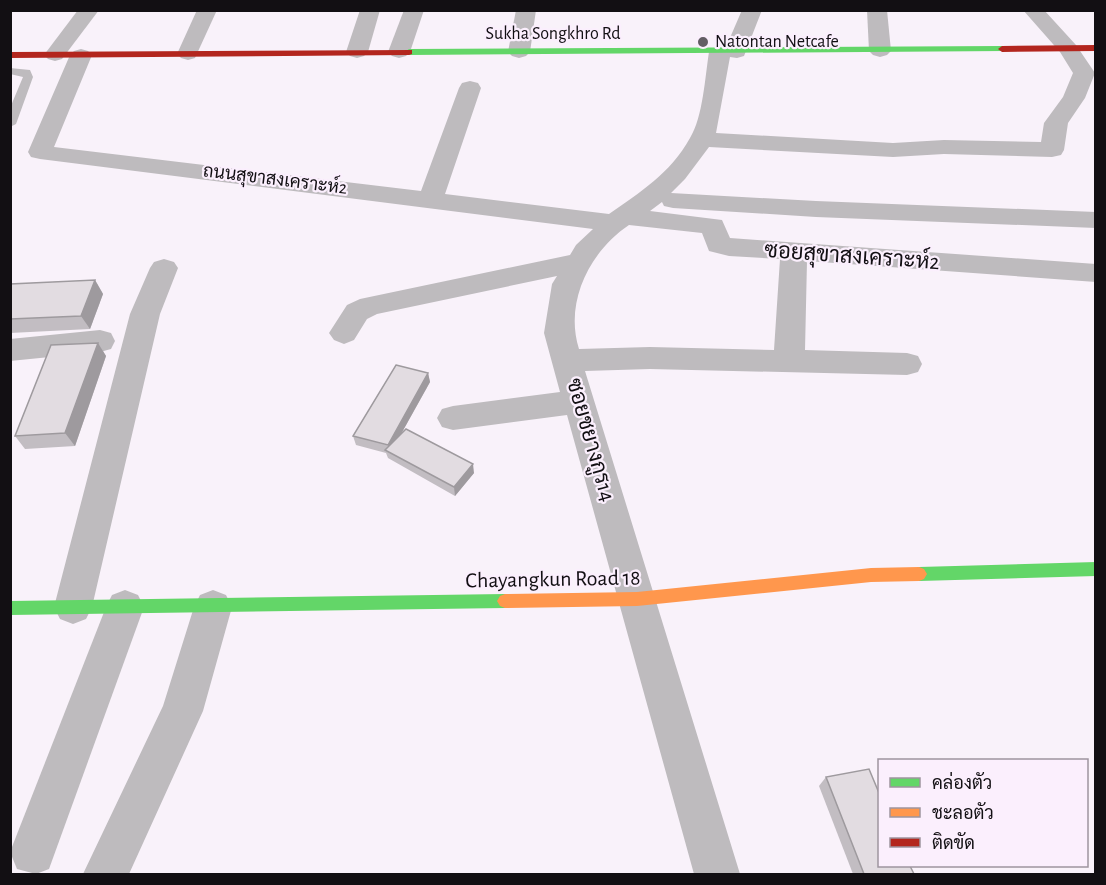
<svg xmlns="http://www.w3.org/2000/svg" width="1106" height="885" font-family="'Alegreya Sans',Sarabun,sans-serif">
	<style>
		.lines { fill: none; stroke-linecap: round; stroke-linejoin: round }
		.lane { fill: #bebbbe; fill-rule: evenodd }
		.street { fill: #bebbbe; fill-rule: evenodd }
		.fast { fill: #63d668; fill-rule: evenodd }
		.slow { fill: #ff974d; fill-rule: evenodd }
		.jam { fill: #b3261e; fill-rule: evenodd }
		.wall { fill: #c2bdc2 }
		.shaded-wall { fill: #9e9a9e }
		.building { fill: #e2dce1; stroke: #9e9a9e; stroke-width: 1.5 }
		.poi-dot { fill: #635e64; stroke: #fbeffd; stroke-width: 2 }
		.labels { text-anchor: middle; dominant-baseline: central; stroke-width: 4.5; stroke-linejoin: round; paint-order: stroke }
		.far-street-label { font-size: 18px; fill: #120f13; stroke: #fbeffd }
		.far-poi-label { font-size: 18px; fill: #120f13; stroke: #fbeffd; text-anchor: start }
		.street-label { font-size: 22px; fill: #120f13; stroke: #fbeffd }
	</style>
	<rect width="100%" height="100%" fill="#f9f2fa"/>
	<g class="lines">
		<polygon class="lane" points="10,68 30,70 33,77 16,124 10,127 10,108 23,77 10,74"/>
		<g class="street">
			<polygon points="78,10 99,10 62,59 55,61 48,59 44,55"/>
			<polygon points="197,10 217,10 195,58 188,60 181,58 177,54"/>
			<polygon points="360,10 380,10 368,52 364,56 357,58 350,56 346,52"/>
			<polygon points="404,10 424,10 410,52 406,56 399,58 392,56 388,52"/>
			<polygon points="516,10 536,10 530,52 526,56 519,58 512,56 508,52"/>
			<path d="M742 10H762L744 56 737 58 730 57 716 133 893 143 944 140 1041 142 1044 123 1063 97 1073 73 1060 52 1023 10H1044L1076 45 1095 73 1085 98 1068 123 1064 150 1061 155 1052 157 944 154 893 157 709 147 685 179 671 193 816 201 1096 212V228L816 217 673 208 664 206 662 202 650 211 722 220 730 238 1096 264V282L807 261 805 350 907 353 918 356 922 364 918 372 907 375 650 369 585 371 740 874H694L567 415 453 430 442 427 437 418 442 409 453 406 560 392 544 333 552 284 557 276 377 314 367 319 354 340 344 344 334 340 329 333 347 305 360 299 570 255 576 245 593 229 40 159 31 157 28 152 70 55 74 51 81 49 88 51 92 55 54 147 421 191 459 88 462 83 470 81 478 83 481 88 445 194 609 214C640 192 670 174 690 138 703 117 705 77 709 52L713 48 726 47ZM629 225 702 233 709 251 729 256 780 259 774 350 650 347 579 349C564 302 590 251 629 225Z"/>
			<polygon points="867,10 887,10 891,51 887,55 880,57 873,55 869,51"/>
			<polygon points="164,259 174,262 178,268 160,314 92,607 86,619 73,624 60,619 54,607 130,314 150,268 154,262"/>
			<polygon points="100,330 111,333 115,341 111,349 100,352 10,361 10,339"/>
			<polygon points="125,590 138,595 144,607 49,869 36,874 17,869 10,852 106,607 112,595"/>
			<polygon points="213,590 226,595 232,607 203,711 129,874 83,874 163,706 194,607 200,595"/>
		</g>
		<g class="fast">
			<polygon points="1002,46 1006,49 1005,51 409,55 405,52 409,49"/>
			<polygon points="1096,562 1096,576 919,581 914,579 911,574 914,569 919,567"/>
			<polygon points="505,594 510,596 513,601 510,606 505,608 10,615 10,601"/>
		</g>
		<polygon class="slow" points="919,567 924,569 927,574 924,579 919,581 871,582 637,606 505,608 500,606 497,601 500,596 505,594 637,592 871,568"/>
		<g class="jam">
			<polygon points="1096,45 1096,51 1002,52 998,49 1002,46"/>
			<polygon points="412,50 412,54 409,55 10,58 10,52"/>
		</g>
	</g>
	<g class="wall">
		<polygon points="95,280 103,294 90,329 10,333 10,284"/>
		<polygon points="98,343 106,356 75,446 25,449 15,436"/>
		<polygon points="428,373 430,382 401,434 474,473 455,496 388,458 386,453 356,445 353,436"/>
		<polygon points="826,777 914,874 853,874 819,786"/>
	</g>
	<g class="shaded-wall">
		<polygon points="95,280 103,294 90,329 81,316"/>
		<polygon points="98,343 106,356 75,446 65,433"/>
		<polygon points="428,373 430,382 391,452 390,452 388,445"/>
		<polygon points="473,464 474,473 455,496 454,487"/>
	</g>
	<g class="building">
		<polygon points="95,280 81,316 10,319 10,284"/>
		<polygon points="98,343 65,433 15,436 51,345"/>
		<polygon points="396,365 428,373 388,445 353,436"/>
		<polygon points="406,429 473,464 454,487 385,450"/>
		<polygon points="869,769 879,793 879,866 910,866 914,874 864,874 826,777"/>
	</g>
	<circle class="poi-dot" cx="703" cy="42" r="6"/>
	<g class="labels">
		<g class="far-street-label">
			<text x="553" y="34">Sukha Songkhro Rd</text>
			<text transform="translate(275 180) rotate(7)">ถนนสุขาสงเคราะห์2</text>
		</g>
		<g class="far-poi-label">
			<text x="715" y="42">Natontan Netcafe</text>
		</g>
		<g class="street-label">
			<text transform="translate(852 256) rotate(4)">ซอยสุขาสงเคราะห์2</text>
			<text transform="translate(591 440) rotate(74)">ซอยชยางกูร14</text>
			<text transform="translate(553 579) rotate(-1)">Chayangkun Road 18</text>
		</g>
	</g>
	<rect width="1106" height="885" fill="none" stroke="#120f13" stroke-width="24"/>
	<rect x="878" y="759" width="210" height="108" fill="#fbeffd" stroke="#9e959f" stroke-width="1.5"/>
	<rect x="890" y="778" width="30" height="9" fill="#63d668" stroke="#9e959f" stroke-width="1.5"/>
	<text x="932" y="789" font-size="18" fill="#120f13">คล่องตัว</text>
	<rect x="890" y="808" width="30" height="9" fill="#ff974d" stroke="#9e959f" stroke-width="1.5"/>
	<text x="932" y="819" font-size="18" fill="#120f13">ชะลอตัว</text>
	<rect x="890" y="838" width="30" height="9" fill="#b3261e" stroke="#9e959f" stroke-width="1.5"/>
	<text x="932" y="849" font-size="18" fill="#120f13">ติดขัด</text>
</svg>
